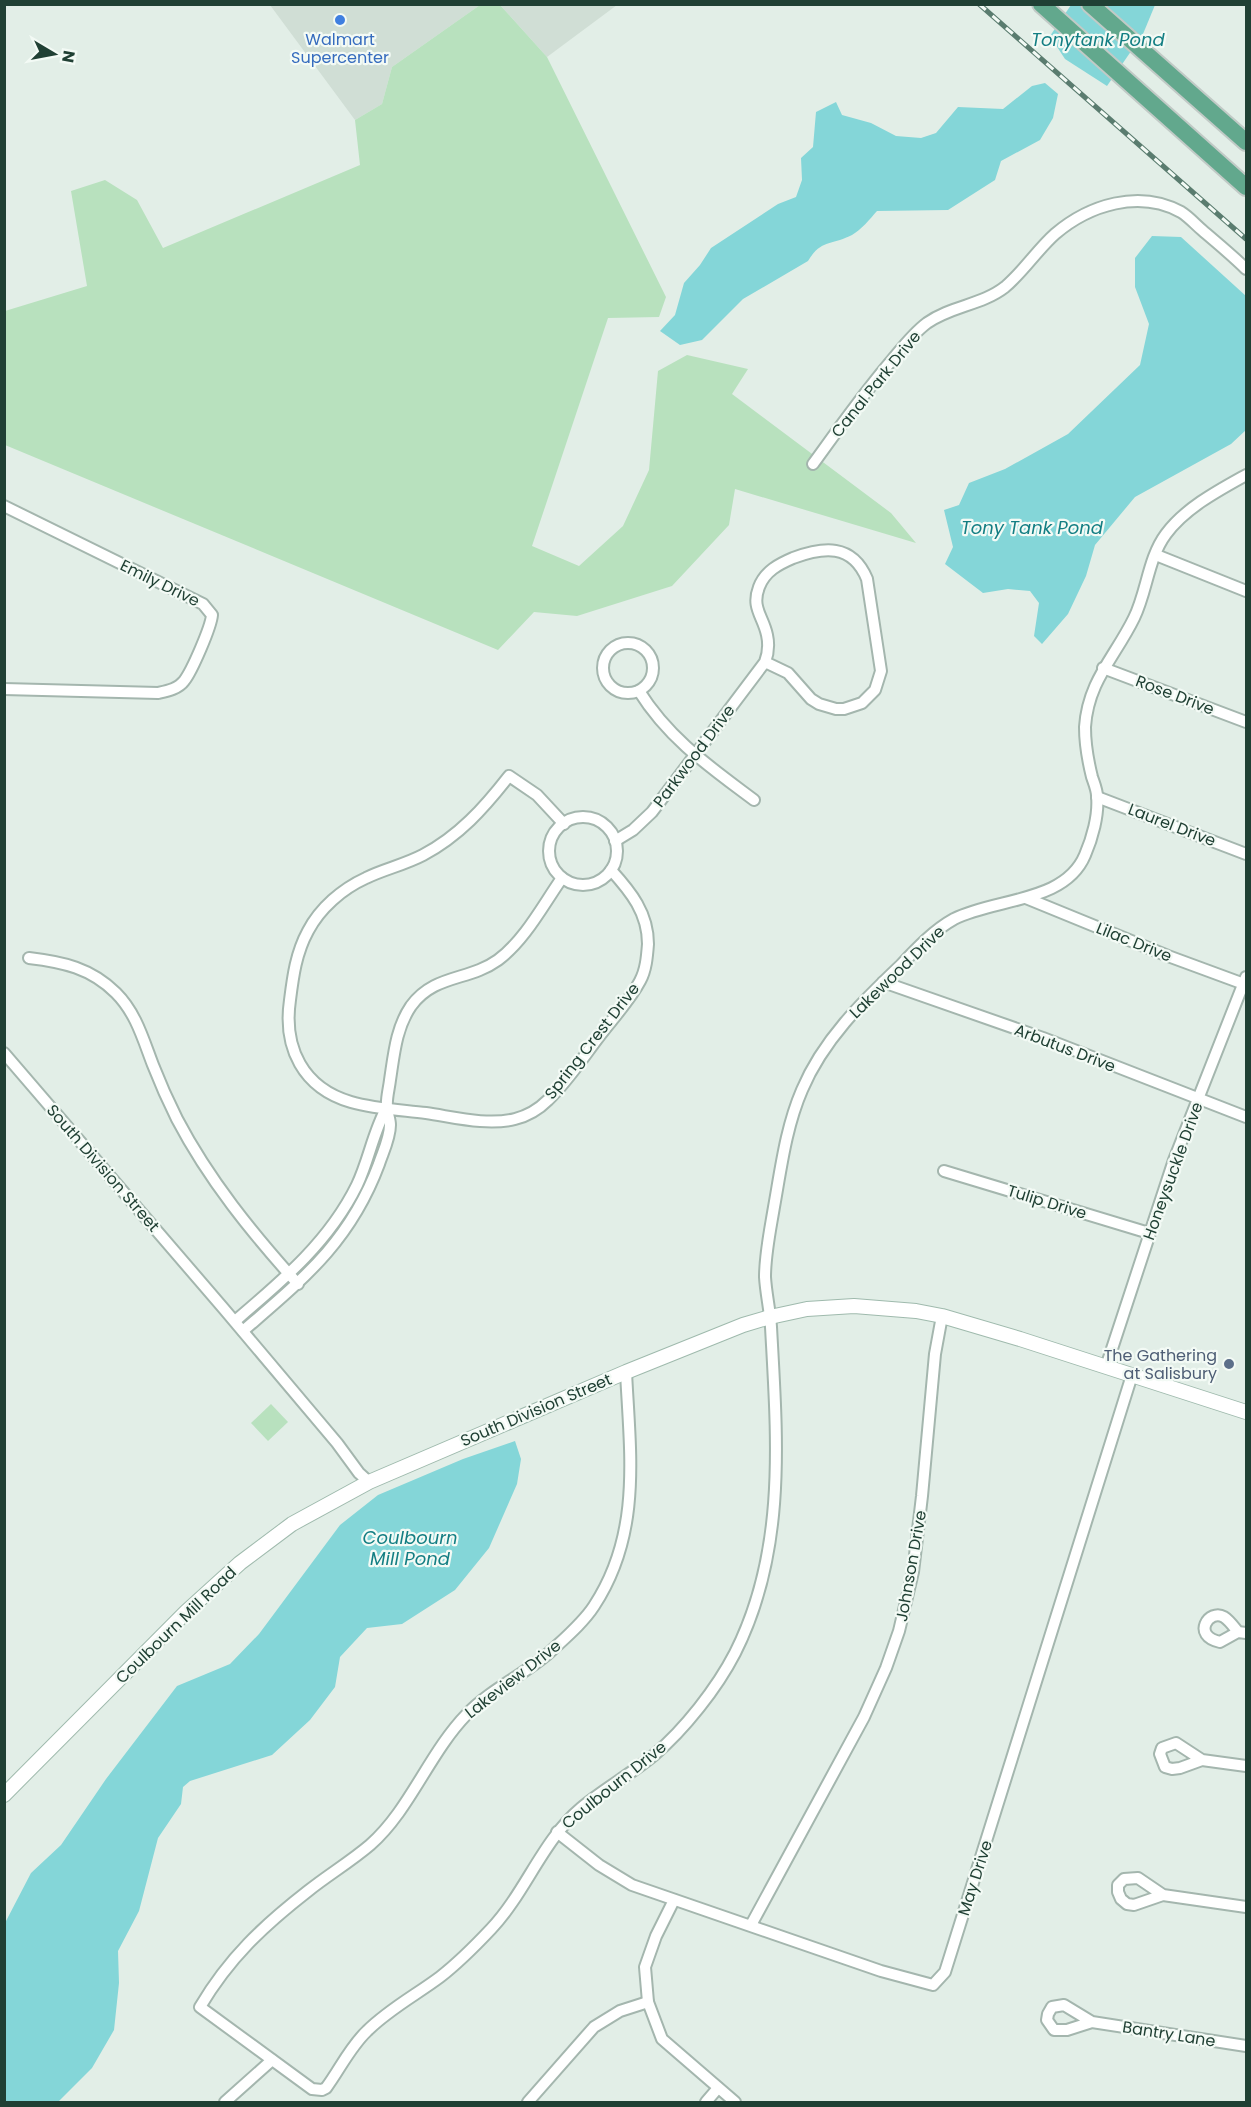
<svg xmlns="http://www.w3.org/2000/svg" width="1251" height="2107" font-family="Poppins,sans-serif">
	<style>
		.built { fill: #d0ded5 }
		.green { fill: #b8e1be }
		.water { fill: #84d6d8 }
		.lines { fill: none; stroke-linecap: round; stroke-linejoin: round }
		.street-casing { stroke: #a4b6ae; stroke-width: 14 }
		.secondary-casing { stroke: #9fbaad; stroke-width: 16 }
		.primary-casing { stroke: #c1cac6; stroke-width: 20 }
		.street { stroke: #fff; stroke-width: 10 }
		.secondary { stroke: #fff; stroke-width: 14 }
		.primary { stroke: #62a88d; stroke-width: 16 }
		.rail-casing { stroke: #5a7c6f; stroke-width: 5 }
		.rail { stroke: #f3faf5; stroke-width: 3; stroke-dasharray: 9; stroke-linecap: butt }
		.shop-dot { fill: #3f7fe0; stroke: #f3faf5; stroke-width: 2 }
		.service-dot { fill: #5c6f8a; stroke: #f3faf5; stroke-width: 2 }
		.labels { text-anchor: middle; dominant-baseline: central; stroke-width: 4.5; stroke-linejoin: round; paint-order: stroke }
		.shop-label { font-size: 16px; fill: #366cbe; stroke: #f3faf5 }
		.street-label { font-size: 16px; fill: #204034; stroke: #f3faf5 }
		.service-label { font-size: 16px; fill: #4e5e75; stroke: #f3faf5; text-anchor: end }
		.water-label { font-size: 18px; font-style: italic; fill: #137e83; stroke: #f3faf5 }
	</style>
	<rect width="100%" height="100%" fill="#e2eee7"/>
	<g class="built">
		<polygon points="270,5 480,5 392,67 382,104 355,120"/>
		<polygon points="500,5 617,5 547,57"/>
	</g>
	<g class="green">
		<polygon points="480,5 500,5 547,57 666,297 659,317 608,318 532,546 579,566 623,526 649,470 658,371 687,355 748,369 732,394 891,513 916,543 735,489 729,525 672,586 577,616 534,612 498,650 5,445 5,311 87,286 71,191 105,180 137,200 163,248 360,165 355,120 382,104 392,67"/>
		<polygon points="271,1404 288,1422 268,1441 251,1423"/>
	</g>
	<g class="water">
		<polygon points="1071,5 1155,5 1143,34 1107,86 1065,59 1050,36"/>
		<path d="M1045 83 1058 94 1053 118 1040 140 1001 161 995 180 948 210 877 211C870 219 861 230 852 235 833 245 821 239 808 261L743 299 702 340 680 345 660 331 675 315 684 283 700 265 711 248 778 204 796 197 802 180 801 158 813 147 816 112 836 102 842 115 871 123 896 136 921 138 936 133 958 107 1003 109 1032 86Z"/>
		<polygon points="1152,236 1181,237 1246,296 1246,430 1231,444 1135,497 1095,545 1086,576 1068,614 1042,644 1034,636 1039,603 1030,591 1008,589 983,593 945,564 953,547 944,510 959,505 969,483 1005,469 1068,434 1140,365 1149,324 1135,287 1135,258"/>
		<polygon points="515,1441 521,1459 517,1484 489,1548 455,1590 402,1624 367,1628 340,1657 335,1687 310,1720 272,1755 190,1781 183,1787 181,1804 158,1838 139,1911 118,1951 119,1983 114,2030 92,2068 58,2102 5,2102 5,1923 31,1873 61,1845 106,1779 177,1686 230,1664 259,1634 340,1525 378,1495 463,1459"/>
	</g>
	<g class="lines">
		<g class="street-casing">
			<g id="street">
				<path d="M813 464C837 431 861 397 887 366 900 351 911 335 927 323 951 306 982 305 1005 287 1024 271 1037 250 1055 234 1089 205 1139 189 1181 212 1189 217 1195 224 1202 230 1217 243 1232 255 1246 269"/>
				<path d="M4 506 203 604 212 615C211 627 192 671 184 681 178 689 167 691 158 693L4 689"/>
				<polyline points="1156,555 1246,591"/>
				<circle cx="628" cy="668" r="25"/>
				<polyline points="1103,668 1246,722"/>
				<path d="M639 691C669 739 710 767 754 800"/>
				<polyline points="1097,797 1246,854"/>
				<circle cx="583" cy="851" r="34"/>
				<path d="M564 824 537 795 509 776C484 808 459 836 423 855 404 865 384 869 366 878 342 889 320 908 308 931 296 953 293 976 290 1000 283 1048 303 1088 351 1102 375 1109 402 1110 426 1113 454 1117 487 1126 515 1119 527 1116 539 1109 548 1100 568 1081 584 1056 601 1034 614 1017 630 1000 640 981 646 970 647 957 648 944 648 913 631 892 611 870"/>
				<path d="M615 841 633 830 652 812 765 662C768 654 769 644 767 635 763 616 751 608 759 587 765 571 779 564 793 558 823 547 852 543 867 579L881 671 875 690 862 703 844 709H836L819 704 811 699 788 673 765 662"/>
				<polyline points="1026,898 1168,956 1244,984"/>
				<path d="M29 958C63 962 91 968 116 993 136 1013 143 1039 153 1065 160 1083 168 1101 177 1119 209 1180 252 1233 298 1284"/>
				<polyline points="883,982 1043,1038 1246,1117"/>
				<polyline points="4,1053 224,1309 337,1443 359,1473 369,1482"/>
				<polyline points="944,1171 1149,1233"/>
				<path d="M235 1321C282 1281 329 1242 357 1185 369 1160 373 1132 387 1107"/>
				<path d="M243 1331C303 1279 350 1242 379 1164 383 1152 390 1138 390 1125 390 1119 387 1113 387 1107 386 1099 389 1089 390 1080 394 1054 396 1028 411 1006 434 974 469 981 498 960 525 940 543 905 562 878"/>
				<polyline points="1106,1367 1174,1160 1246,977"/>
				<path d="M626 1372C630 1454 642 1533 594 1606 583 1623 565 1638 550 1652 524 1675 491 1689 467 1714 429 1753 410 1810 370 1845 350 1862 328 1875 308 1891 263 1926 229 1958 200 2007L312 2089 322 2090 326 2088C340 2069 350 2047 367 2031 389 2009 416 1995 440 1977 458 1963 475 1946 491 1929 526 1892 542 1841 581 1808 604 1789 631 1774 654 1755 684 1730 717 1688 735 1653 787 1550 777 1438 771 1327 770 1310 766 1294 765 1277 765 1254 770 1231 774 1207 781 1168 786 1127 802 1090 823 1040 862 1002 901 965 917 948 934 930 954 919 995 898 1065 903 1085 855 1092 839 1099 815 1097 796 1097 790 1094 783 1092 777 1088 761 1085 744 1085 727 1088 681 1115 657 1134 618 1147 592 1148 558 1166 534 1185 508 1219 490 1246 475"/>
				<path d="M1238 1632C1234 1627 1229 1620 1224 1617 1209 1608 1191 1636 1220 1642L1238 1632 1246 1633"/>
				<polyline points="1202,1760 1180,1768 1172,1769 1165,1767 1160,1754 1162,1748 1176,1743 1202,1760 1246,1766"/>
				<polyline points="557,1832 599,1865 632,1885 881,1971 933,1985 945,1972 1132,1375"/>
				<polyline points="1163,1895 1138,1878 1124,1879 1118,1885 1118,1892 1121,1899 1127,1904 1134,1905 1163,1895 1246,1907"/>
				<polyline points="674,1900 656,1936 645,1967 648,2002 662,2039 735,2102"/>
				<polyline points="751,1925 864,1717 886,1668 899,1631 913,1572 922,1496 935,1354 942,1316"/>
				<polyline points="1092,2022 1067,2030 1054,2030 1047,2020 1048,2014 1052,2007 1064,2005 1092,2022 1246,2046"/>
				<polyline points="225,2102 272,2060"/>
				<polyline points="528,2102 594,2027 620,2011 648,2002"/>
				<polyline points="706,2102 718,2088"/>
			</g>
		</g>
		<g class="secondary-casing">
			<polyline id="secondary" points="4,1795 186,1612 240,1563 292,1524 369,1482 626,1372 743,1325 770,1317 807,1309 854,1306 916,1311 942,1316 1020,1339 1246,1412"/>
		</g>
		<g class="primary-casing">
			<g id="primary">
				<polyline points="1041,4 1246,187"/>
				<polyline points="1090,4 1246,142"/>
			</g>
		</g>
		<use href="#street" class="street"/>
		<use href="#secondary" class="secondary"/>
		<use href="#primary" class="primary"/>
		<g class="rail-casing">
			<polyline id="rail" points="979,4 1246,239"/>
		</g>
		<use href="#rail" class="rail"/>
	</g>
	<circle class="shop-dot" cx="340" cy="20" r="6"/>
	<circle class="service-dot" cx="1229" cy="1364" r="6"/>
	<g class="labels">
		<g class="shop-label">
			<text x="340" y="39">Walmart<tspan x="340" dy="18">Supercenter</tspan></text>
		</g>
		<g class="street-label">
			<text transform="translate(876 384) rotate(-51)">Canal Park Drive</text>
			<text transform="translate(160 583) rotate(26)">Emily Drive</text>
			<text transform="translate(1175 695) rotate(21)">Rose Drive</text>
			<text transform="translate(694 756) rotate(-53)">Parkwood Drive</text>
			<text transform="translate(1172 825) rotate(21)">Laurel Drive</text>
			<text transform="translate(1134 942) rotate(22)">Lilac Drive</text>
			<text transform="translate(897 972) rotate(-44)">Lakewood Drive</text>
			<text transform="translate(592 1041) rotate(-52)">Spring Crest Drive</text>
			<text transform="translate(1065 1048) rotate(21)">Arbutus Drive</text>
			<text transform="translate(103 1168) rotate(49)">South Division Street</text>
			<text transform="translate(1173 1171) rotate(-70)">Honeysuckle Drive</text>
			<text transform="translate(1047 1202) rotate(17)">Tulip Drive</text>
			<text transform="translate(536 1410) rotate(-23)">South Division Street</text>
			<text transform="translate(911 1566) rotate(-80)">Johnson Drive</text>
			<text transform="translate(176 1625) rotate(-44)">Coulbourn Mill Road</text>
			<text transform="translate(513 1679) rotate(-38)">Lakeview Drive</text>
			<text transform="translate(614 1785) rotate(-39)">Coulbourn Drive</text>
			<text transform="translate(975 1878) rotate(-72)">May Drive</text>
			<text transform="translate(1169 2034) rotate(9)">Bantry Lane</text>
		</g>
		<g class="service-label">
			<text x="1217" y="1355">The Gathering<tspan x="1217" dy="18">at Salisbury</tspan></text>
		</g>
		<g class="water-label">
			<text x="1098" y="39">Tonytank Pond</text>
			<text x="1032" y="527">Tony Tank Pond</text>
			<text x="410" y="1537">Coulbourn<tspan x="410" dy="21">Mill Pond</tspan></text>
		</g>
	</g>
	<rect width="1251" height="2107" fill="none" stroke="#204034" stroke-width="12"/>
	<g transform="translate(54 54) rotate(100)" stroke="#f3faf5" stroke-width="4.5" paint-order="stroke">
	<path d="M0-4.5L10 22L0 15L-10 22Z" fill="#204034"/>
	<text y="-9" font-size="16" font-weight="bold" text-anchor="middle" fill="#204034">N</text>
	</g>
</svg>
